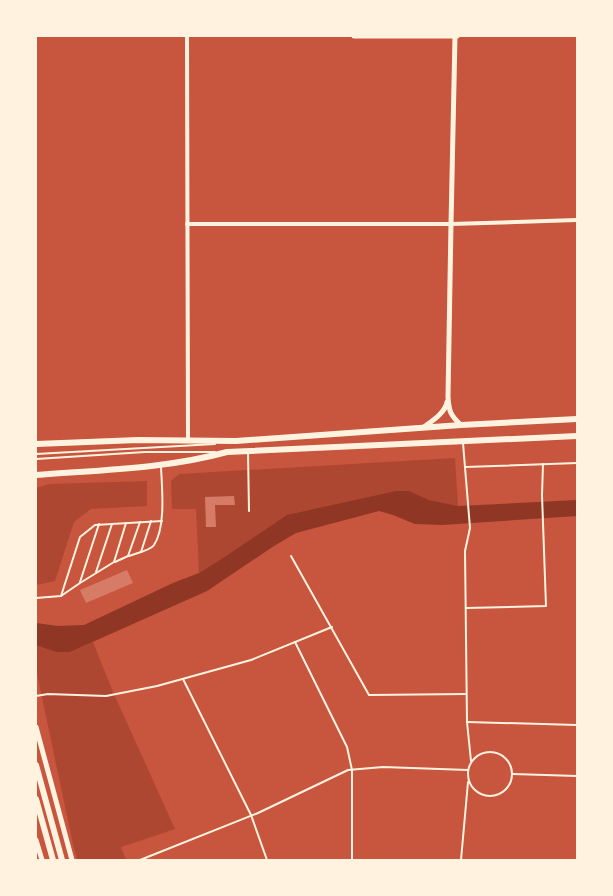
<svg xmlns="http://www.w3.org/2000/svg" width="613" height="896" font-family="Mulish,sans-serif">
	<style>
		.green { fill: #ae4732 }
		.water { fill: #8f3625 }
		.building { fill: #d67c66 }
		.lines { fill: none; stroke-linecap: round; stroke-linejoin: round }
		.service { stroke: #fff3e0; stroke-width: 2 }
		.minor { stroke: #fff3e0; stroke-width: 4 }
		.tertiary { stroke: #fff3e0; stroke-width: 5 }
		.primary { stroke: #fff3e0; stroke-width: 6 }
	</style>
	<rect width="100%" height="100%" fill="#c8553d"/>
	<g class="green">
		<polygon points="455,458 458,506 429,500 409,491 226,556 199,573 196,509 172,509 171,481 179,474"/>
		<polygon points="147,481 147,506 91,509 74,522 55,581 36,585 36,488 49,484"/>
		<polygon points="93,642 113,692 175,829 121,847 126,860 78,860 74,849 36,669 36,646 37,645 56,652 70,652"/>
	</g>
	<polygon class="water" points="396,491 409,491 429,500 458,506 577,500 577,516 442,525 415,524 393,515 379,511 296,533 274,546 207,591 70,652 56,652 36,645 36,623 58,626 84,625 173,583 199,573 226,556 287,515"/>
	<g class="building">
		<polygon points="234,496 235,505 215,505 216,527 206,527 205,497"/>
		<polygon points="127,570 133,583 86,603 80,590"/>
	</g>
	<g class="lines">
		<g class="service">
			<polyline points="463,443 470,528 465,551 467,722 471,761"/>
			<polyline points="248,452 249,511"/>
			<polyline points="36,454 215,444"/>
			<polyline points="36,459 145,452 215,452"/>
			<polyline points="465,467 577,463"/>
			<path d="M141 552C146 550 151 549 154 545 166 527 162 488 161 467"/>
			<polyline points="129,556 141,552 151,521"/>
			<polyline points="291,556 369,695 466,694"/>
			<polyline points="115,562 128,556 140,522"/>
			<polyline points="96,572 112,524"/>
			<polyline points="80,582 99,524"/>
			<polyline points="61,596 80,537 95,525 162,521"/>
			<polyline points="36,598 61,596 80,583 114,562 126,523"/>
			<polyline points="466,608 546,606 542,495 543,464"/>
			<polyline points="295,642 347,747 352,770 352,860"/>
			<polyline points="183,679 251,815 267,860"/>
			<polyline points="36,696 48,694 106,696 157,686 251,660 332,627"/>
			<polyline points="467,722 577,725"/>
			<circle cx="490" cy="774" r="22"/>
			<polyline points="513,774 577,776"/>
			<polyline points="140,860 258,813 348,770 383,767 468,770"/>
			<polyline points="461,860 468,782"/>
		</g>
		<g class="minor">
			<polyline points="187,36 188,440"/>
			<polyline points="187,224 451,224 577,220"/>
		</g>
		<g class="tertiary">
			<polyline points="354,36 457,36"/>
			<path d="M455 36 451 224 448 397C449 411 450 415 461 425"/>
			<path d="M424 427C432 421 445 413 447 402"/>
			<polyline points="36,727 72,860"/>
			<polyline points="36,840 42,860"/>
		</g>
		<g class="primary">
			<polyline points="36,444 138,440 236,441 461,425 577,419"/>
			<path d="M36 475C100 470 165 469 227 452L577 436"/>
			<polyline points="36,765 62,860"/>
			<polyline points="36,799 53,860"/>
		</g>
	</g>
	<rect width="613" height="896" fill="none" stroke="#fff3e0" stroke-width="74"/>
</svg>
